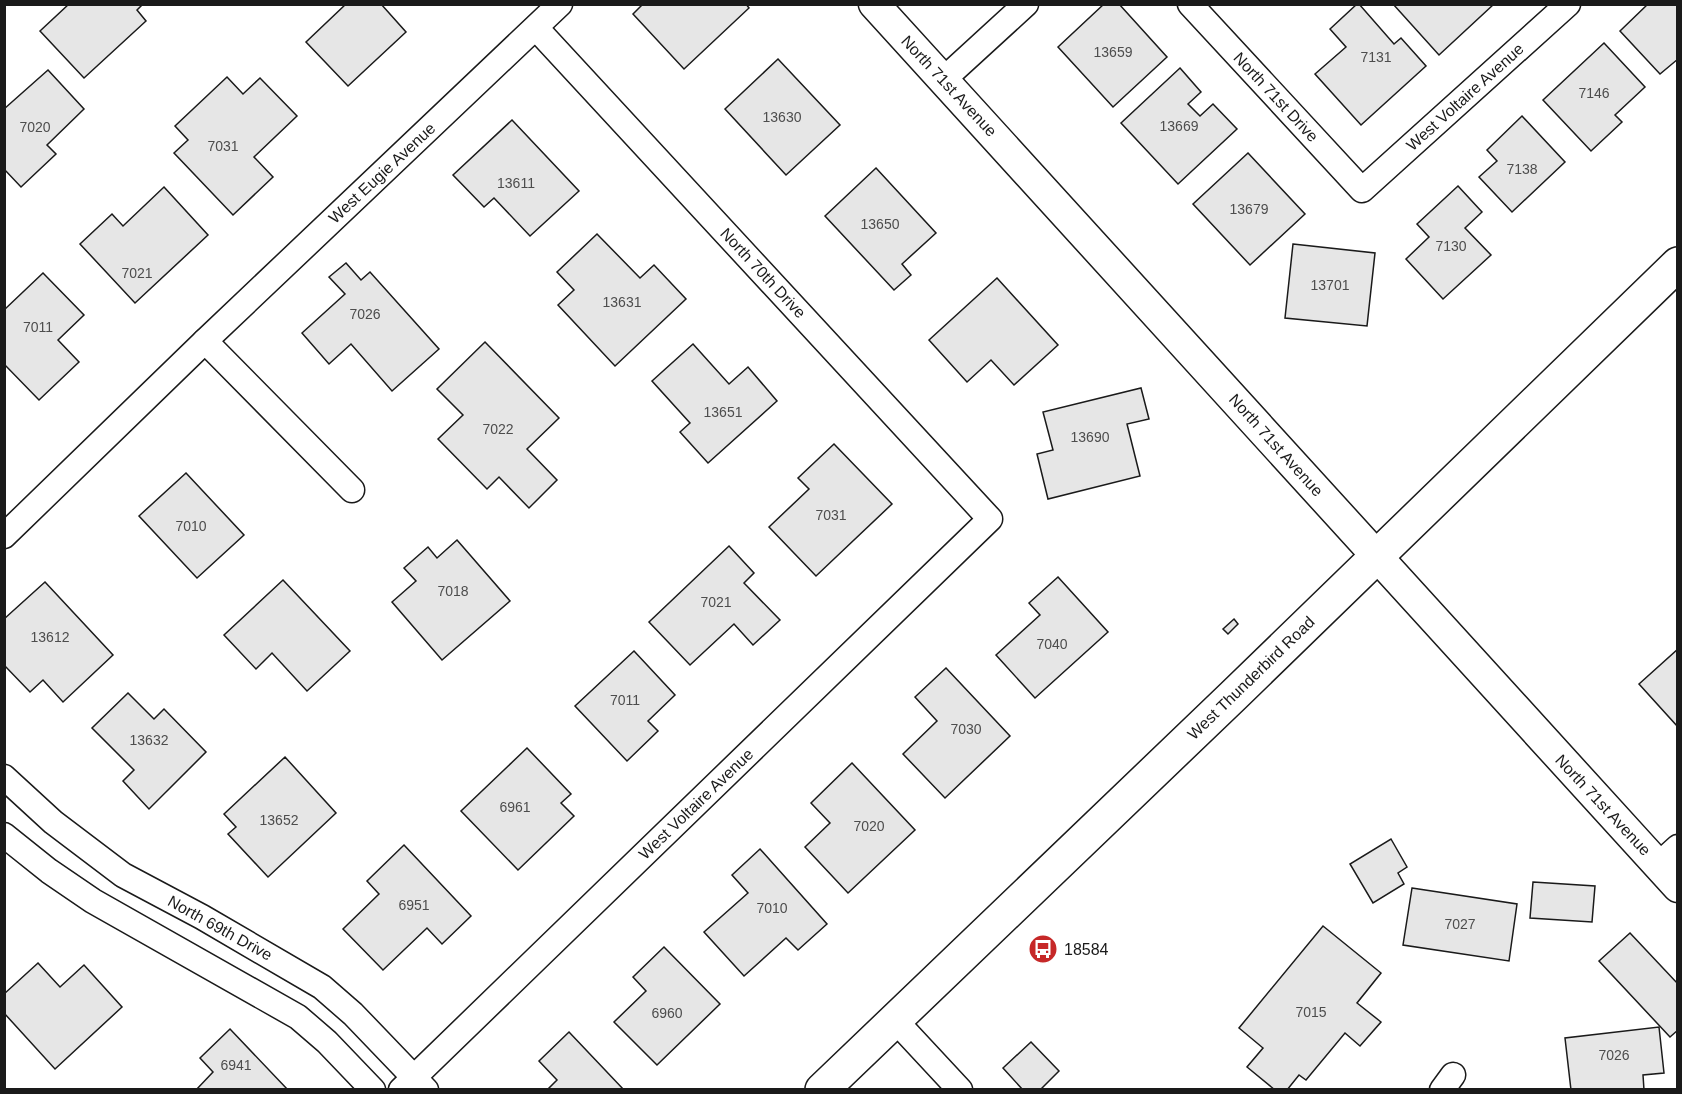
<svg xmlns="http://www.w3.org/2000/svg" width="1682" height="1094" font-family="Arial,sans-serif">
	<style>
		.building { fill: #e6e6e6; stroke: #1a1a1a; stroke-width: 1.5 }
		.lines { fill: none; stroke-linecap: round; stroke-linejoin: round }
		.minor-casing { stroke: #1a1a1a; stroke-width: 27 }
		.tertiary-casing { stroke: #1a1a1a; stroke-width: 33 }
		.secondary-casing { stroke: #1a1a1a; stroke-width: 36 }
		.minor { stroke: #fff; stroke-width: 24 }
		.tertiary { stroke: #fff; stroke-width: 30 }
		.secondary { stroke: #fff; stroke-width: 33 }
		.labels { text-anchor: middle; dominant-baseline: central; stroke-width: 4.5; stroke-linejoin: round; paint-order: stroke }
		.number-label { font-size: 14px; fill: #4d4d4d }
		.street-label { font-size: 16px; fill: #1a1a1a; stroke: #fff }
		.poi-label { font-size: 16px; fill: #1a1a1a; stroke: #fff; text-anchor: start }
	</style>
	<rect width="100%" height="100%" fill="#fff"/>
	<g class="building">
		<polygon points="69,4 143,4 137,10 146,21 84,78 40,31"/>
		<polygon points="346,4 381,4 406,32 348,86 306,42"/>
		<polygon points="643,4 746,4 749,8 684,69 633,14"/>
		<polygon points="1104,4 1119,4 1167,57 1113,107 1058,47"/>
		<polygon points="1357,4 1359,4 1394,44 1401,38 1426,66 1361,125 1315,74 1346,47 1330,29"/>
		<polygon points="1393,4 1494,4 1439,55"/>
		<polygon points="1648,4 1678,4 1678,59 1660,74 1620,31"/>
		<polygon points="1604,43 1645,87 1615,115 1622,122 1591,151 1543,100"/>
		<polygon points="778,59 840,125 786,175 725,109"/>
		<polygon points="1180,68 1201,92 1188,104 1200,116 1213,104 1237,129 1178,184 1121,123"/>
		<polygon points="48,70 84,109 47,145 56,154 21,187 4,169 4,109"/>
		<polygon points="227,77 243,94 260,78 297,116 254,157 273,177 233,215 174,153 188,140 175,126"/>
		<polygon points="1522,116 1565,162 1512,212 1479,177 1497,161 1487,150"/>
		<polygon points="512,120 579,191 530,236 494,198 484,207 453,175"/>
		<polygon points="1248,153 1305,214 1250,265 1193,204"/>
		<polygon points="876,168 936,233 902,264 911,275 894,290 825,216"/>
		<polygon points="1458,186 1482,212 1465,228 1491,255 1443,299 1406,259 1429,237 1417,224"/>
		<polygon points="164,187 208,235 135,303 80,244 112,214 123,226"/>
		<polygon points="597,234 640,278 654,265 686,299 615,366 558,305 574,290 557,272"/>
		<polygon points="1293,244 1375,253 1367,326 1285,318"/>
		<polygon points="346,263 361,280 370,272 439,349 392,391 351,344 329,364 302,333 345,294 329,277"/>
		<polygon points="43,273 84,315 58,340 79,362 39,400 4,364 4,310"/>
		<polygon points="997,278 1058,345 1014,385 991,360 967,382 929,340"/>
		<polygon points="485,342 559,418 527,449 557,480 529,508 499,477 487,489 438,439 463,415 437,389"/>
		<polygon points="693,344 729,384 748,367 777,401 708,463 680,432 690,423 652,381"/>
		<polygon points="1141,388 1149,419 1127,424 1140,476 1048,499 1037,454 1053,450 1043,412"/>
		<polygon points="834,444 892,504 816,576 769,527 809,489 798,478"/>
		<polygon points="186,473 244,535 197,578 139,516"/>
		<polygon points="457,540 510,601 442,660 392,602 416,581 404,568 428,547 437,558"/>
		<polygon points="729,546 754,573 744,583 780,620 753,645 734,624 690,665 649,622"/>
		<polygon points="1058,577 1108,632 1035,698 996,655 1040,615 1029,603"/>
		<polygon points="283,580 350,651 307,691 272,653 256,669 224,635"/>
		<polygon points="45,582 113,655 63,702 43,680 30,692 4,665 4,619"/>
		<polygon points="1234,619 1238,624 1228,634 1223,629"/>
		<polygon points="1678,649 1678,727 1639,684"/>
		<polygon points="634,651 675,695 648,721 658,731 627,761 575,706"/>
		<polygon points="946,668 1010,736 945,798 903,754 937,721 915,697"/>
		<polygon points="128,693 154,719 164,709 206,752 149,809 123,781 134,770 92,728"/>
		<polygon points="527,748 571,794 561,803 574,816 518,870 461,811"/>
		<polygon points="285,757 336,813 268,877 228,834 236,827 224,814"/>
		<polygon points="852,763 915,830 848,893 805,847 830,823 811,803"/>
		<polygon points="1391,839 1407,867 1398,873 1404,884 1373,903 1350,864"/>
		<polygon points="404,845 471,916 442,944 427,928 383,970 343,929 379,894 367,881"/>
		<polygon points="760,849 827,924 798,950 786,938 744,976 704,932 748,893 732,875"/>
		<polygon points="1533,882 1595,886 1592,922 1530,918"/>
		<polygon points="1412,888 1517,904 1509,961 1403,945"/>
		<polygon points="1323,926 1381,973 1357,1003 1381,1022 1360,1046 1345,1033 1306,1080 1299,1075 1287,1090 1275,1090 1247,1067 1263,1048 1239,1028"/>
		<polygon points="1630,933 1678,984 1678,1030 1670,1037 1599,961"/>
		<polygon points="1043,945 1047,950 1036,960 1032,955"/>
		<polygon points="664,947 720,1004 657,1065 614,1022 646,991 633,977"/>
		<polygon points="38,963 60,987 84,965 122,1007 55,1069 4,1013 4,994"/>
		<polygon points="1659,1027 1664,1073 1643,1075 1644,1090 1571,1090 1565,1038"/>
		<polygon points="230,1029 288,1090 196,1090 213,1072 200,1058"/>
		<polygon points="569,1032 624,1090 547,1090 557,1080 539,1061"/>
		<polygon points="1031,1042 1059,1071 1040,1090 1023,1090 1003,1068"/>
	</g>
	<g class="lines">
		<g class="minor-casing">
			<g id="minor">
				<polyline points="1190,4 1362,190 1568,4"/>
				<polyline points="943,80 1026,4"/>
				<polyline points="205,341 352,490"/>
				<polyline points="4,536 205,341 560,4"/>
				<polyline points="4,777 53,822 123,875 202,917 322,987 353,1014 426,1090"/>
				<polyline points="4,835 49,871 93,901 298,1017 327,1042 373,1090"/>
				<polyline points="1658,865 1678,847"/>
				<polyline points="894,1019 960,1090"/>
				<polyline points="401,1090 990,519 536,28"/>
				<polyline points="1442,1090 1453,1075"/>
			</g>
		</g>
		<g class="tertiary-casing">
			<polyline id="tertiary" points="874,4 1678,887"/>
		</g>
		<g class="secondary-casing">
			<polyline id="secondary" points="822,1090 1233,696 1678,264"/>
		</g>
		<use href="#minor" class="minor"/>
		<use href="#tertiary" class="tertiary"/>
		<use href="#secondary" class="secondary"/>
	</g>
	<defs>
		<g id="bus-disc" transform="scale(1.5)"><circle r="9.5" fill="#c62828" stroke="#fff"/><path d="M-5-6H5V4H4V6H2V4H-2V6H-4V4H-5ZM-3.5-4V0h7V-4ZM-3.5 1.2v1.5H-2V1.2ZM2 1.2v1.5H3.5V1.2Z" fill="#fff"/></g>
	</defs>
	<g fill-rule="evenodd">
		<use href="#bus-disc" x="1043" y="949"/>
	</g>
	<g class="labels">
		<g class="number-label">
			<text x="1113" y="52">13659</text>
			<text x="1376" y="57">7131</text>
			<text x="1594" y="93">7146</text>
			<text x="782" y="117">13630</text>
			<text x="1179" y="126">13669</text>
			<text x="35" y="127">7020</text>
			<text x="223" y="146">7031</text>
			<text x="1522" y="169">7138</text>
			<text x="516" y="183">13611</text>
			<text x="1249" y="209">13679</text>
			<text x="880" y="224">13650</text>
			<text x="1451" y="246">7130</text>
			<text x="137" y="273">7021</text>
			<text x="1330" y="285">13701</text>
			<text x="622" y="302">13631</text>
			<text x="365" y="314">7026</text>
			<text x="38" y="327">7011</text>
			<text x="723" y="412">13651</text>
			<text x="498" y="429">7022</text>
			<text x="1090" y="437">13690</text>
			<text x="831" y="515">7031</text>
			<text x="191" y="526">7010</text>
			<text x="453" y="591">7018</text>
			<text x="716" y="602">7021</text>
			<text x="50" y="637">13612</text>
			<text x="1052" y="644">7040</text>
			<text x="625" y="700">7011</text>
			<text x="966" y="729">7030</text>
			<text x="149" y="740">13632</text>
			<text x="515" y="807">6961</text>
			<text x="279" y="820">13652</text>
			<text x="869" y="826">7020</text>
			<text x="414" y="905">6951</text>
			<text x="772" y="908">7010</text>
			<text x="1460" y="924">7027</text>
			<text x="1311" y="1012">7015</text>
			<text x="667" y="1013">6960</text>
			<text x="1614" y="1055">7026</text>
			<text x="236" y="1065">6941</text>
		</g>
		<g class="street-label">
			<text transform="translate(949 86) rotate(47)">North 71st Avenue</text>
			<text transform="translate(1276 97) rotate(47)">North 71st Drive</text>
			<text transform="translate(1465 97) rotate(-42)">West Voltaire Avenue</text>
			<text transform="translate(382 173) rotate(-43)">West Eugie Avenue</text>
			<text transform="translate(763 273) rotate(47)">North 70th Drive</text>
			<text transform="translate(1276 445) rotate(48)">North 71st Avenue</text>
			<text transform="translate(1251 678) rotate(-44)">West Thunderbird Road</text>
			<text transform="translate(696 804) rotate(-44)">West Voltaire Avenue</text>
			<text transform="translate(1603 805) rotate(47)">North 71st Avenue</text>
			<text transform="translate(220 928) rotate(29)">North 69th Drive</text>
		</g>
		<g class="poi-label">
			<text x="1064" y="949">18584</text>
		</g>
	</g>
	<rect width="1682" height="1094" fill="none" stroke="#1a1a1a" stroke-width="12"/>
</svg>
